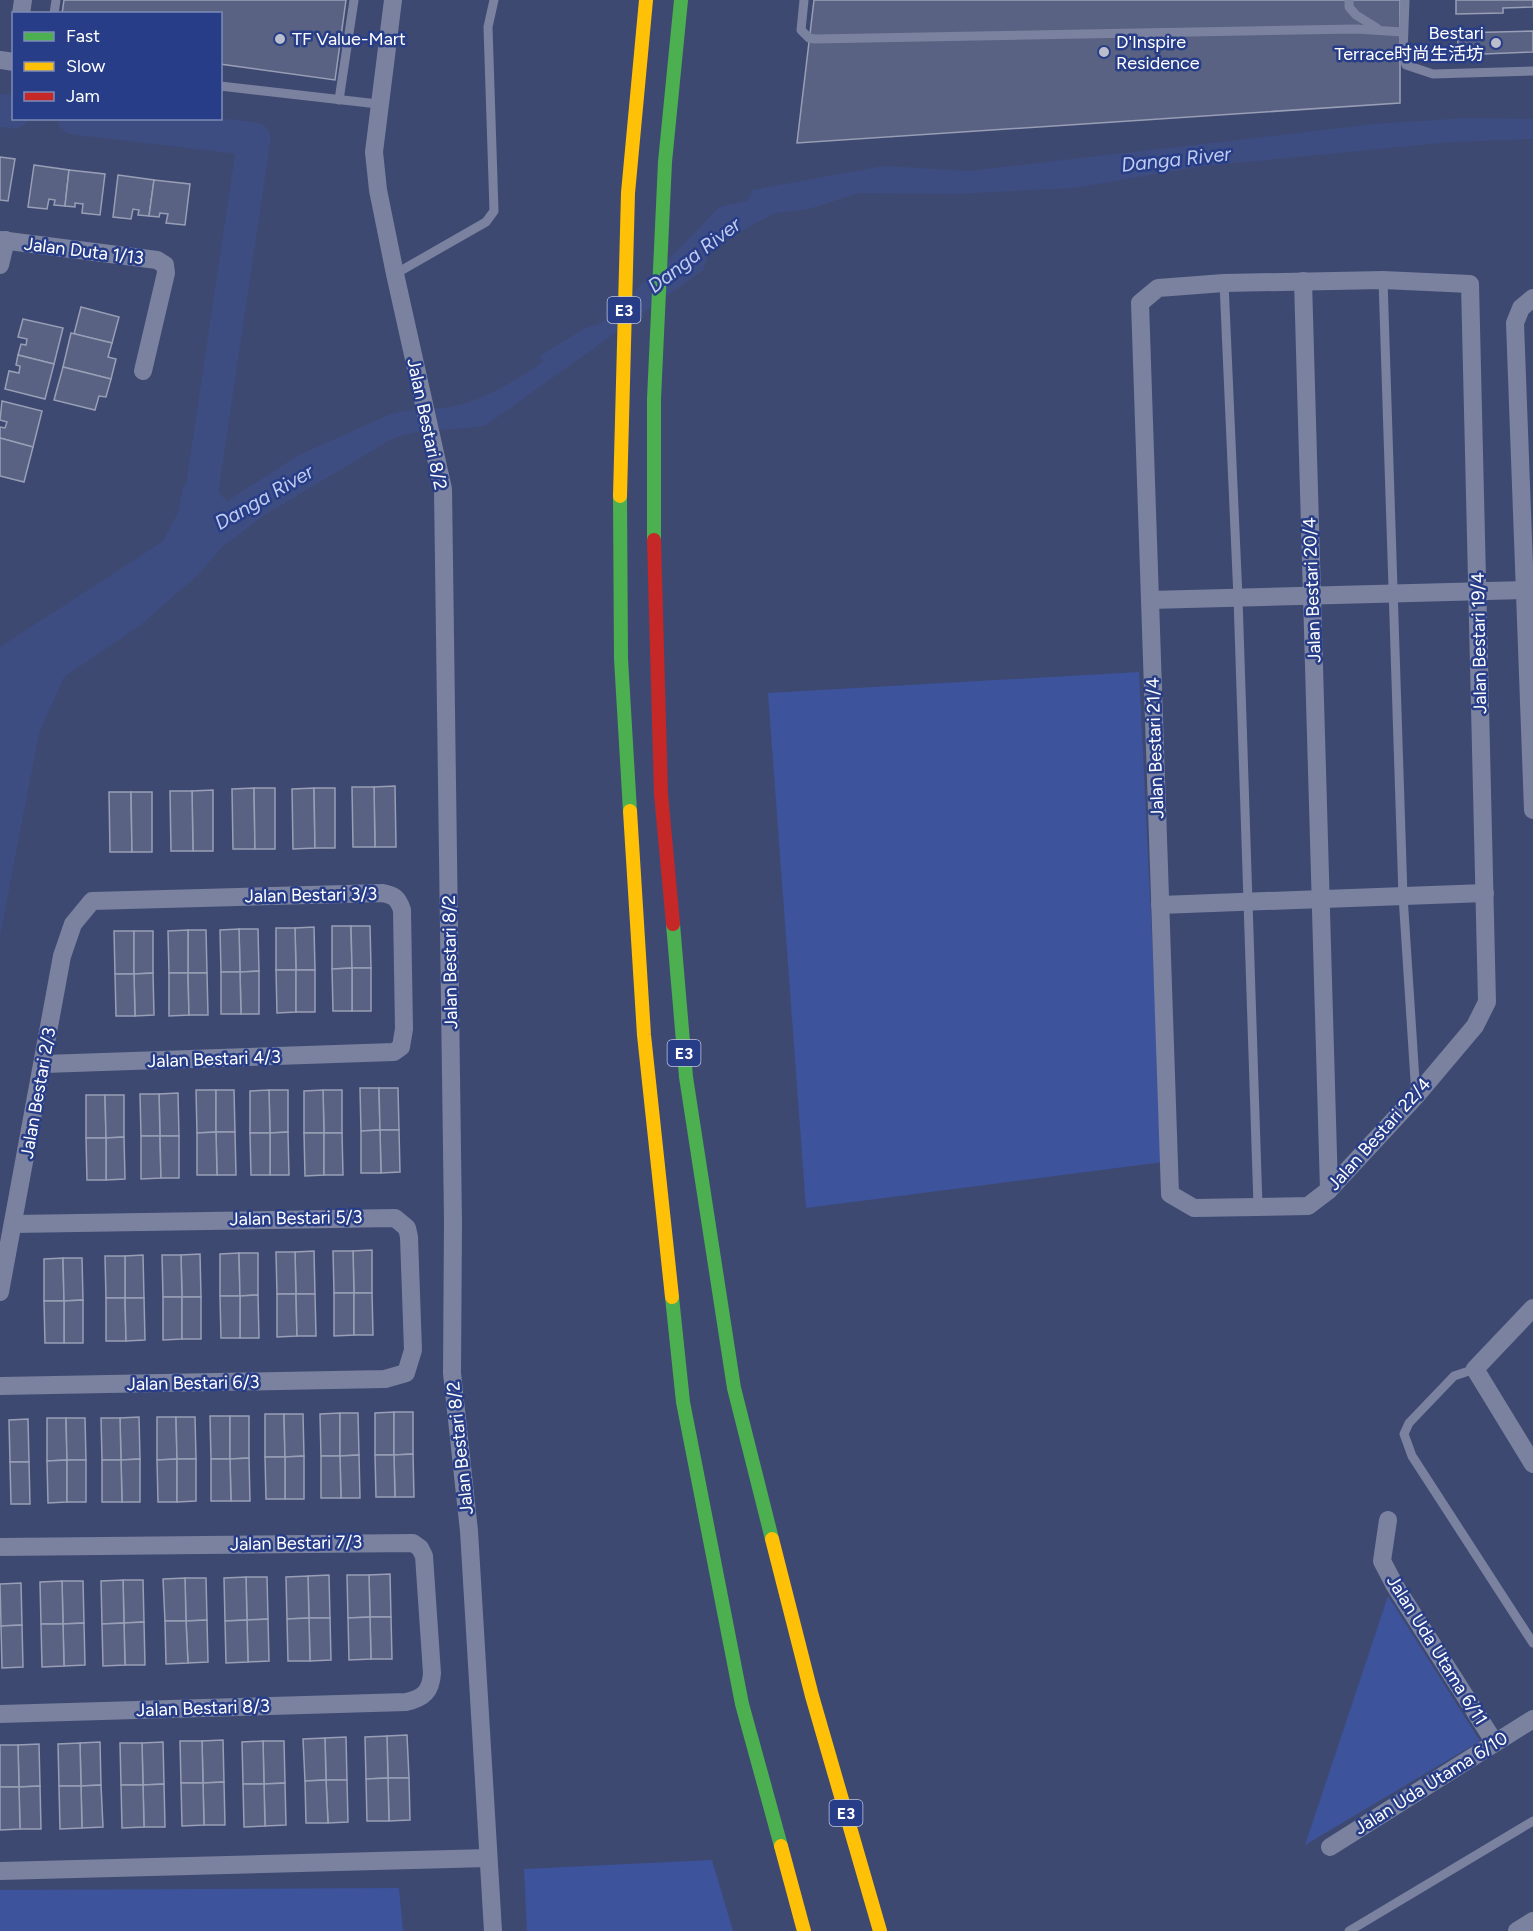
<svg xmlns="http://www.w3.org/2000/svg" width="1533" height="1931" font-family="Figtree,'Noto Sans SC',sans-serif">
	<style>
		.green { fill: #3d539c }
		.water { fill: #3e4d81 }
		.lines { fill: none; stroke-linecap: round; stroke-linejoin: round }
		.river { stroke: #3e4d81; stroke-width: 33 }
		.building { fill: #596282; stroke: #989eb5; stroke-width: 1.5 }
		.lane { stroke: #7a829f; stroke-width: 9 }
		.street { stroke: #7a829f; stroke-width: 18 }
		.fast { stroke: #4caf50; stroke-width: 14 }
		.slow { stroke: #ffc107; stroke-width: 14 }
		.jam { stroke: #c62828; stroke-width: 14 }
		.poi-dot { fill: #bbbfcd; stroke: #283d87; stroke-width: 2 }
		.labels { text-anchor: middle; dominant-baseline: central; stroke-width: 5; stroke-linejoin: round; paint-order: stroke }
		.shield { fill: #283d87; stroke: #bec5db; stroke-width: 1.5 }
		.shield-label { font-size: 16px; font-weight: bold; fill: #fff }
		.poi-label { font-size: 18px; fill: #fff; stroke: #283d87; text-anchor: start }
		.street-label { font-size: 18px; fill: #fff; stroke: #283d87 }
		.water-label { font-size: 20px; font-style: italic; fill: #c0cbef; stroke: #283d87 }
	</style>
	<rect width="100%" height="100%" fill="#3e4971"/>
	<g class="green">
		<polygon points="1139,672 1163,1162 806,1208 768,693"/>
		<polygon points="1388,1596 1480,1741 1305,1845"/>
		<polygon points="712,1860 733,1931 527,1931 524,1869"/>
		<polygon points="399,1888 403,1931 0,1931 0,1890"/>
	</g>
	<path class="water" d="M1467 118 1533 119V139L1451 142 1204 166 1073 188 953 194 860 193 809 209 775 213 711 247 703 270 485 426C453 431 420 427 390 440L266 514 221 548 199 574 138 627 64 677 39 733 0 936V647L162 542 178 513 183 487 196 476 198 467 205 465 214 469 219 493 227 501 299 455 391 414C408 409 424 410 442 408 481 403 511 383 543 362L540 356 585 328 600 324 682 246 719 207 747 201 753 190 883 166 969 171 1375 124Z"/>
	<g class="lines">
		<g class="river">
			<polyline points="0,110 14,112"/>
			<polyline points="74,118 254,139 199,510"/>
		</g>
	</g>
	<g class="building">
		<polygon points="64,0 346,0 335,80 220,64 220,14 62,14"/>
		<polygon points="814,0 1400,0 1400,103 797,143"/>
		<polygon points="1456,0 1533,0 1533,7 1503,8 1503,13 1456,14"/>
		<polygon points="1533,31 1533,52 1459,55 1457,33"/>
		<polygon points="0,157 15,159 8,201 0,200"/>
		<polygon points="34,165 69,170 65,206 54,205 55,200 49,199 47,209 28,207"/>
		<polygon points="69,170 105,174 100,215 82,213 83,204 75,203 75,207 65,206"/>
		<polygon points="118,175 154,180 149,216 138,215 139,210 133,209 131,219 113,217"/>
		<polygon points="154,180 190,184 185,225 166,223 168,214 160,213 159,217 149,216"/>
		<polygon points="81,307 119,317 112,343 74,334"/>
		<polygon points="23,319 63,328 54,364 18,355 21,344 26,345 27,339 18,337"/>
		<polygon points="71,333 112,343 108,357 116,359 111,379 63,367"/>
		<polygon points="18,355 54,364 45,399 5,389 9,371 19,373 20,366 16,365"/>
		<polygon points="63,367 111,379 106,397 99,396 95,410 54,400"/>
		<polygon points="2,401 42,411 33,447 0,438 0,427 5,428 7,422 0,420"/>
		<polygon points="0,438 33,447 24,482 0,476"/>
		<polygon points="395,786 396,847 375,847 374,787"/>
		<polygon points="352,787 374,787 375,847 353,847"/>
		<polygon points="254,788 255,849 233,849 232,789"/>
		<polygon points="254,788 275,788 275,849 255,849"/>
		<polygon points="314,788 315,848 293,849 292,789"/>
		<polygon points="314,788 335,788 335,848 315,848"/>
		<polygon points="213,790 213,851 193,851 192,791"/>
		<polygon points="170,791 192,791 193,851 171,851"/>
		<polygon points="109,792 131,792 132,852 110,852"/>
		<polygon points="131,792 152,792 152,852 132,852"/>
		<polygon points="332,926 351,926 352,968 332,969"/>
		<polygon points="351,926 370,926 371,968 352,968"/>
		<polygon points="314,927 315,970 296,970 295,928"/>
		<polygon points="276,928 295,928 296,970 276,970"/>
		<polygon points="239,929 258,929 259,971 240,972"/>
		<polygon points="239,929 240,972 221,972 220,930"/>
		<polygon points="188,930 206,930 207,973 188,973"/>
		<polygon points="188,930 188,973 169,973 168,931"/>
		<polygon points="114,931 134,931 134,974 115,974"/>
		<polygon points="134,931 153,931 153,973 134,974"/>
		<rect x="352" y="968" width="19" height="43"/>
		<polygon points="352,968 352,1011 333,1011 332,969"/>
		<polygon points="276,970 296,970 296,1012 277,1013"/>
		<rect x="296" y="970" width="19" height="42"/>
		<polygon points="259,971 259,1014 241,1014 240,972"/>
		<polygon points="221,972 240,972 241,1014 221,1014"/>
		<polygon points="153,973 154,1015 135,1016 134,974"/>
		<polygon points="169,973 188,973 189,1015 169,1016"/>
		<polygon points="188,973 207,973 208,1015 189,1015"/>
		<polygon points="115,974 134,974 135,1016 116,1016"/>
		<polygon points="360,1088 379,1088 380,1130 361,1131"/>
		<polygon points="379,1088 398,1088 399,1130 380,1130"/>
		<polygon points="196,1090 216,1090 216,1132 197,1133"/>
		<polygon points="216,1090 234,1090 235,1132 216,1132"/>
		<polygon points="269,1090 288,1090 288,1132 270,1133"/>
		<polygon points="269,1090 270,1133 250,1133 250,1091"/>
		<polygon points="323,1090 342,1090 342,1133 324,1133"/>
		<polygon points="323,1090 324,1133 304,1133 304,1091"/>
		<polygon points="178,1093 179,1136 160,1136 159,1094"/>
		<polygon points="140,1094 159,1094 160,1136 141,1136"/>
		<polygon points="86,1095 105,1095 106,1138 86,1138"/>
		<polygon points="105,1095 124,1095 124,1137 106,1138"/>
		<polygon points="380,1130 399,1130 400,1172 381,1173"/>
		<polygon points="380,1130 381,1173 361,1173 361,1131"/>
		<polygon points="216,1132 235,1132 236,1175 217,1175"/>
		<polygon points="216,1132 217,1175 197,1175 197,1133"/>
		<polygon points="288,1132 289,1175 270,1175 270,1133"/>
		<polygon points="250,1133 270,1133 270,1175 251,1175"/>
		<polygon points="304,1133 324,1133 324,1175 305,1176"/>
		<polygon points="324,1133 342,1133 343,1175 324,1175"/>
		<polygon points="141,1136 160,1136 161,1178 141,1179"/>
		<polygon points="160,1136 179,1136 179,1178 161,1178"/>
		<polygon points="124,1137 125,1179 106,1180 106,1138"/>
		<polygon points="86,1138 106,1138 106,1180 87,1180"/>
		<polygon points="372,1250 372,1293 354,1293 353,1251"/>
		<polygon points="314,1251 315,1294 296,1294 295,1252"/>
		<polygon points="333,1251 353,1251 354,1293 334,1293"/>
		<polygon points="276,1252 295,1252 296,1294 277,1294"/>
		<polygon points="239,1253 240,1296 220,1296 220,1254"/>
		<polygon points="239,1253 258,1253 258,1295 240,1296"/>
		<polygon points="200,1254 201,1297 182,1297 181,1255"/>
		<polygon points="143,1255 144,1298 125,1298 125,1256"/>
		<polygon points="162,1255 181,1255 182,1297 163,1297"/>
		<polygon points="105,1256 125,1256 125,1298 106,1298"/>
		<polygon points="63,1258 64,1301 44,1301 44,1259"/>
		<polygon points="63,1258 82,1258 83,1300 64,1301"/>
		<polygon points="334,1293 354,1293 354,1335 334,1336"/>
		<polygon points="354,1293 372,1293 373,1335 354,1335"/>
		<polygon points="277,1294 296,1294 297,1336 277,1337"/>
		<polygon points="296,1294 315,1294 316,1336 297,1336"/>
		<polygon points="258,1295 259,1338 240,1338 240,1296"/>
		<polygon points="220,1296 240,1296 240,1338 221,1338"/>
		<polygon points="163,1297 182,1297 182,1339 163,1340"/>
		<rect x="182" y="1297" width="19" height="42"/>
		<polygon points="106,1298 125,1298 126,1341 106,1341"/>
		<polygon points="125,1298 144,1298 145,1340 126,1341"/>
		<polygon points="83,1300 83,1343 64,1343 64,1301"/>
		<polygon points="44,1301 64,1301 64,1343 45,1343"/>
		<polygon points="394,1412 394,1455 375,1455 375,1413"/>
		<polygon points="394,1412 413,1412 413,1454 394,1455"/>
		<polygon points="340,1413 340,1456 321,1456 320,1414"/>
		<polygon points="340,1413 358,1413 359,1455 340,1456"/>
		<polygon points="265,1414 284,1414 285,1457 265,1457"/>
		<polygon points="284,1414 303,1414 304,1456 285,1457"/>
		<polygon points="210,1416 230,1416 230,1459 211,1459"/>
		<polygon points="230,1416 249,1416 249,1458 230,1459"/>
		<polygon points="139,1417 140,1459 121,1460 120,1418"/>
		<polygon points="157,1417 176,1417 177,1459 157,1460"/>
		<polygon points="176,1417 195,1417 196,1459 177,1459"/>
		<polygon points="47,1418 66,1418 67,1460 47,1461"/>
		<polygon points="66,1418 85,1418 86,1460 67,1460"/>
		<polygon points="101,1418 120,1418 121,1460 102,1460"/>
		<polygon points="28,1419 29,1462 10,1462 9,1420"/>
		<polygon points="413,1454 414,1497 395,1497 394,1455"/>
		<polygon points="359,1455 360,1498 341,1498 340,1456"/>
		<polygon points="375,1455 394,1455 395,1497 376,1497"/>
		<polygon points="304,1456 304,1499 285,1499 285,1457"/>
		<polygon points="321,1456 340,1456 341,1498 321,1498"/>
		<polygon points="265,1457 285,1457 285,1499 266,1499"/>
		<polygon points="249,1458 250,1501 231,1501 230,1459"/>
		<polygon points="140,1459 140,1502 122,1502 121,1460"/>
		<polygon points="177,1459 177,1502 158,1502 157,1460"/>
		<polygon points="177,1459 196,1459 196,1501 177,1502"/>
		<polygon points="211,1459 230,1459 231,1501 211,1501"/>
		<polygon points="67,1460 67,1502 48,1503 47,1461"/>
		<rect x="67" y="1460" width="19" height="42"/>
		<polygon points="102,1460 121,1460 122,1502 102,1502"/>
		<polygon points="10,1462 29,1462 30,1504 11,1504"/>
		<polygon points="390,1574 391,1617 370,1617 369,1575"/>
		<polygon points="329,1575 330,1618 309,1618 308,1576"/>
		<polygon points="347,1575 369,1575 370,1617 348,1618"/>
		<polygon points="308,1576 309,1618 287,1619 286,1577"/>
		<polygon points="246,1577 267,1577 268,1619 247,1620"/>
		<polygon points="246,1577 247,1620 225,1621 224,1578"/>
		<polygon points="185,1578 206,1578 207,1620 186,1621"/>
		<polygon points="185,1578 186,1621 165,1621 163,1579"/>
		<polygon points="123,1580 143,1580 144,1622 124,1623"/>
		<polygon points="123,1580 124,1623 102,1624 101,1581"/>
		<polygon points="62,1581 83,1581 84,1623 63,1624"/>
		<polygon points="62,1581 63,1624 41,1624 40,1582"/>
		<polygon points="21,1583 22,1625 1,1626 0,1584"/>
		<polygon points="370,1617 391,1617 392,1659 371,1659"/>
		<polygon points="370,1617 371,1659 349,1660 348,1618"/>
		<polygon points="309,1618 330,1618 331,1660 310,1661"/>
		<polygon points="309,1618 310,1661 288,1661 287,1619"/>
		<polygon points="268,1619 269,1661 248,1662 247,1620"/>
		<polygon points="207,1620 208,1662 188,1663 186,1621"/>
		<polygon points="247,1620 248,1662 226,1663 225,1621"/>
		<polygon points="165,1621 186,1621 188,1663 166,1664"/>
		<polygon points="144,1622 145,1665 125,1665 124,1623"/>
		<polygon points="84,1623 85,1665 64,1666 63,1624"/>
		<polygon points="124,1623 125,1665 103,1666 102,1624"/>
		<polygon points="41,1624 63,1624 64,1666 42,1667"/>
		<polygon points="22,1625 23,1667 2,1668 1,1626"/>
		<polygon points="407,1735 409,1778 388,1778 387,1736"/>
		<polygon points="387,1736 388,1778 366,1779 365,1737"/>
		<polygon points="346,1737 347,1780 326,1780 325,1738"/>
		<polygon points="325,1738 326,1780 305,1781 303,1739"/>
		<polygon points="223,1740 224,1782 203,1783 202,1741"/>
		<polygon points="180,1741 202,1741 203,1783 181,1783"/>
		<polygon points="263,1741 284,1741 285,1783 264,1784"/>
		<polygon points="263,1741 264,1784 243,1784 242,1742"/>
		<polygon points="100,1742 101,1785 81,1786 80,1743"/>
		<polygon points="163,1742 164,1784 143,1785 142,1743"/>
		<polygon points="80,1743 81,1786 59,1786 58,1744"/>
		<polygon points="120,1743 142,1743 143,1785 121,1785"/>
		<polygon points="39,1744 40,1786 19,1787 18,1745"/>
		<polygon points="0,1745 18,1745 19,1787 0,1787"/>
		<polygon points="388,1778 409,1778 410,1820 389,1821"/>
		<polygon points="388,1778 389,1821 367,1821 366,1779"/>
		<polygon points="326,1780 347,1780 348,1822 328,1823"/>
		<polygon points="326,1780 328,1823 306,1823 305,1781"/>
		<polygon points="224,1782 225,1825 204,1825 203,1783"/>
		<polygon points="181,1783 203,1783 204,1825 182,1826"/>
		<polygon points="285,1783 286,1825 265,1826 264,1784"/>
		<polygon points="164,1784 165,1827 144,1827 143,1785"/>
		<polygon points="243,1784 264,1784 265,1826 244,1827"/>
		<polygon points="101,1785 103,1827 82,1828 81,1786"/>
		<polygon points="121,1785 143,1785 144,1827 122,1828"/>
		<polygon points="40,1786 41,1829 20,1829 19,1787"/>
		<polygon points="59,1786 81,1786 82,1828 60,1829"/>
		<polygon points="0,1787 19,1787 20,1829 0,1830"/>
	</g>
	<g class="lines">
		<g class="lane">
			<polyline points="804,0 801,30 809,38 815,39 1356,29 1402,32"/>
			<polyline points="1349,0 1349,7 1356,15 1377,28"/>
			<polyline points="1405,0 1403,54 1406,65 1433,74 1533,71"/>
			<polyline points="54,14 56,0"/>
			<polyline points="220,86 378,104"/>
			<polyline points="339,100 354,0"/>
			<polyline points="395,274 486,222 494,211 488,27 494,0"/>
			<polyline points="1383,280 1403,896 1416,1096"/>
			<polyline points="1224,283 1238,598 1258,1206"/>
			<polyline points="1475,1369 1454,1376 1409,1423 1404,1434 1412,1456 1533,1643"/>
			<polyline points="1349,1931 1533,1821"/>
		</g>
		<g class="street">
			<polyline points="393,0 374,152 378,190 395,274 443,489 453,1222 452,1373 469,1531 493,1931"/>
			<polyline points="21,14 23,0"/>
			<polyline points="0,60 14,62"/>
			<polyline points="0,240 157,260 165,265 166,273 143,371"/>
			<polyline points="0,265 6,240"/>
			<polygon points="1383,280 1470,284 1487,1002 1475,1026 1416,1096 1329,1190 1308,1206 1194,1208 1170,1194 1140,303 1158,288 1224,283"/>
			<polyline points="1303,281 1329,1190"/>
			<polyline points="1533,298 1521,308 1515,323 1533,810"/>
			<polyline points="1150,600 1525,590"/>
			<polyline points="1160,905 1485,893"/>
			<path d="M0 1292 62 956 73 924 92 901 382 893C394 895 398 898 402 910L404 1029 401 1047 394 1052 44 1064"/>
			<polyline points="1533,1308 1475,1369 1533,1464"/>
			<polyline points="0,1386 385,1379 406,1373 413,1350 409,1237 407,1228 395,1218 13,1224"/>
			<polyline points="1388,1520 1382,1561 1395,1586 1495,1743"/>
			<path d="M0 1547 413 1543 420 1548 424 1556 432 1673C431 1691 424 1698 406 1702L0 1714"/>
			<polyline points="1330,1847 1533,1719"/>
			<polyline points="0,1871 488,1858"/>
			<polyline points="1517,1931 1533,1921"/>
		</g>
		<g class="fast">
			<polyline points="620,496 621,659 630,811"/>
			<polyline points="654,540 654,399 665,162 681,0"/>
			<polyline points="673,924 686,1077 734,1388 772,1539"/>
			<polyline points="672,1297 683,1402 742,1704 781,1846"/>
		</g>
		<g class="slow">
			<polyline points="620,496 628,193 646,0"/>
			<polyline points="630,811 644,1035 672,1297"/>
			<polyline points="772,1539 812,1696 880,1931"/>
			<polyline points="781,1846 804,1931"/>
		</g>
		<polyline class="jam" points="654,540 661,794 673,924"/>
	</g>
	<g class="poi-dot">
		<circle cx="280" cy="39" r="6"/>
		<circle cx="1496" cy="43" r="6"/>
		<circle cx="1104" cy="52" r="6"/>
	</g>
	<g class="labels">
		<g class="shield">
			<rect x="607.5" y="297" width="33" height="26" rx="4.5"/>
			<rect x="667.5" y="1040" width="33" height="26" rx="4.5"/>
			<rect x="829.5" y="1800" width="33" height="26" rx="4.5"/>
		</g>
		<g class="shield-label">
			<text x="624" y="310">E3</text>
			<text x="684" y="1053">E3</text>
			<text x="846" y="1813">E3</text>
		</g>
		<g class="poi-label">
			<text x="1484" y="33" text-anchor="end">Bestari<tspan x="1484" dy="21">Terrace时尚生活坊</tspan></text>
			<text x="292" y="39">TF Value-Mart</text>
			<text x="1116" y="42">D'Inspire<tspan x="1116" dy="21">Residence</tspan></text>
		</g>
		<g class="street-label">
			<text transform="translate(84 251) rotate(7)">Jalan Duta 1/13</text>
			<text transform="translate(427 424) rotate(78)">Jalan Bestari 8/2</text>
			<text transform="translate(1312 590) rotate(-92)">Jalan Bestari 20/4</text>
			<text transform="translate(1479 643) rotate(-91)">Jalan Bestari 19/4</text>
			<text transform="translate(1155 748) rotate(-92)">Jalan Bestari 21/4</text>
			<text transform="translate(311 895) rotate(-1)">Jalan Bestari 3/3</text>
			<text transform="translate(450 962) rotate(-91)">Jalan Bestari 8/2</text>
			<text transform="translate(214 1059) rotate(-2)">Jalan Bestari 4/3</text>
			<text transform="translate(38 1093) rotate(-80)">Jalan Bestari 2/3</text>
			<text transform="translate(1379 1134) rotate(-48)">Jalan Bestari 22/4</text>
			<text transform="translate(296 1218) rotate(-1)">Jalan Bestari 5/3</text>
			<text transform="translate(193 1383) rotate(-1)">Jalan Bestari 6/3</text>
			<text transform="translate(460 1448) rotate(-96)">Jalan Bestari 8/2</text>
			<text transform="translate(296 1543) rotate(-1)">Jalan Bestari 7/3</text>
			<text transform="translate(1437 1650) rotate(58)">Jalan Uda Utama 6/11</text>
			<text transform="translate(203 1708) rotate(-2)">Jalan Bestari 8/3</text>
			<text transform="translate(1431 1783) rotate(-32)">Jalan Uda Utama 6/10</text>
		</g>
		<g class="water-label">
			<text transform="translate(1176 159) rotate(-6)">Danga River</text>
			<text transform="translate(694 255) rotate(-37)">Danga River</text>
			<text transform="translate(264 497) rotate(-30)">Danga River</text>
		</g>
	</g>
	<rect x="12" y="12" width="210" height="108" fill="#283d87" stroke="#7e8bb7" stroke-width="1.5"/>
	<rect x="24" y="32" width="30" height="9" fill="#4caf50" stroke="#7e8bb7" stroke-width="1.5"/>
	<text x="66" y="42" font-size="18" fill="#ffffff">Fast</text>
	<rect x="24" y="62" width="30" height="9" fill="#ffc107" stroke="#7e8bb7" stroke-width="1.5"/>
	<text x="66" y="72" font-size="18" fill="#ffffff">Slow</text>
	<rect x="24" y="92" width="30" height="9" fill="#c62828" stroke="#7e8bb7" stroke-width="1.5"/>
	<text x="66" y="102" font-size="18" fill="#ffffff">Jam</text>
</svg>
